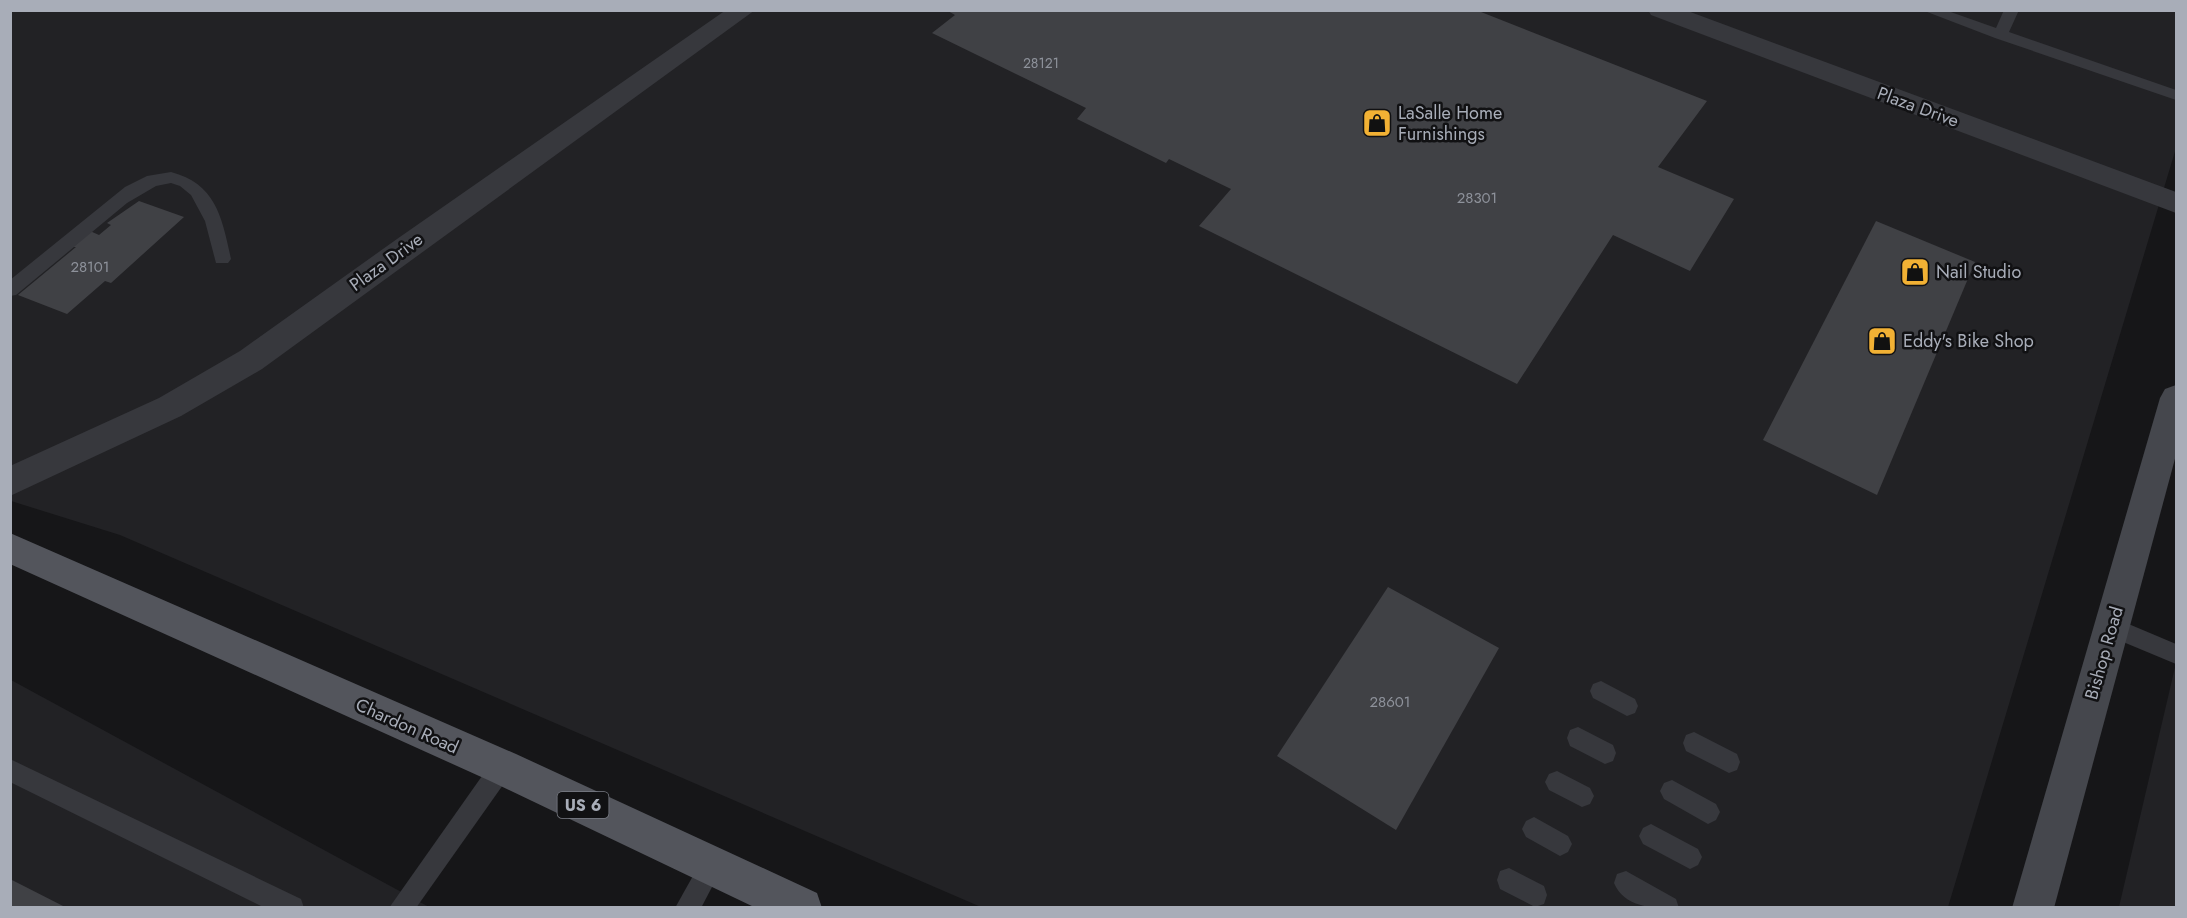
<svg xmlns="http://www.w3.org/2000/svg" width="2187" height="918" font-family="Jost,sans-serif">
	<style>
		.built { fill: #222225 }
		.building { fill: #404145 }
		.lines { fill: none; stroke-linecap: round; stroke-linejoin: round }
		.service { fill: #37383d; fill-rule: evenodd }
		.minor { fill: #37383d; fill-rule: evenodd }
		.secondary { fill: #45474d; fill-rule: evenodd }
		.primary { fill: #53555c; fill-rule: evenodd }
		.labels { text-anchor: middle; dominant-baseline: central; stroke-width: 5; stroke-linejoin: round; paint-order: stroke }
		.far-number-label { font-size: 14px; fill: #8e929b }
		.number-label { font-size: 15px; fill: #8e929b }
		.shield { fill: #111113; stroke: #7b7e86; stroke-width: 1.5 }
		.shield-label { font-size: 16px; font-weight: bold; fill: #a8adb8 }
		.street-label { font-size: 18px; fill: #a8adb8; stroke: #111113 }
		.poi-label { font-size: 18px; fill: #a8adb8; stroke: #111113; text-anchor: start }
	</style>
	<rect width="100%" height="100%" fill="#161618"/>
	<g class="built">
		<polygon points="11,11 2176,11 2176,148 1948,907 981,907 120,535 11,501"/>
		<polygon points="2176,663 2176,907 2119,907"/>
		<polygon points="11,680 429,907 11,907"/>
	</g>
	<g class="building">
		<polygon points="946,10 1476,10 1707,101 1658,167 1734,199 1690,271 1613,235 1517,384 1199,226 1231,189 1169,159 1166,163 1077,119 1086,108 932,33 955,15"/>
		<polygon points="139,201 184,217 111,283 105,281 67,314 18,295 76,247 72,247 90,231 99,235 111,225 107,223"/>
		<polygon points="1876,221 1975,262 1877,495 1763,440"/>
		<polygon points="1388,587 1499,648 1396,830 1277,756"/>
		<polygon points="10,879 67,908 10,908"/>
	</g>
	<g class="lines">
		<g class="service">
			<polygon points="1922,10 1945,10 1996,28 2004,10 2019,10 2009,32 2176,90 2176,100 1995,38"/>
			<path d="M171 172C216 184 222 217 231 259L228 263H216L205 221 191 195 180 186 171 183 156 186 127 203 16 295 10 296V280L125 187 147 176Z"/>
			<polygon points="2112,617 2176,644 2176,664 2104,634 2101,627 2104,620"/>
			<polygon points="1601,681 1635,699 1638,706 1635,713 1627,716 1593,698 1590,691 1593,684"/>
			<polygon points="1578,727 1613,745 1616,753 1613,761 1605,764 1570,746 1567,738 1570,730"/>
			<polygon points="1694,732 1737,754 1740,762 1737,770 1729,773 1686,751 1683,743 1686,735"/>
			<polygon points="502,756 510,759 513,767 510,775 416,908 389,908 494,759"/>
			<polygon points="10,759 301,899 304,908 265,908 10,782"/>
			<polygon points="1557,771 1590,788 1594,796 1590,804 1582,807 1549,790 1545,782 1549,774"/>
			<polygon points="1672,780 1716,804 1720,812 1716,820 1708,824 1664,799 1660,791 1664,783"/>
			<polygon points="1534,817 1568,836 1572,844 1568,852 1560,856 1526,837 1522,829 1526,821"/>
			<polygon points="1651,824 1698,849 1702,857 1698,865 1690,869 1643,844 1639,836 1643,828"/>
			<polygon points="711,854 719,858 723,866 701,908 675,908 703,858"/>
			<polygon points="1509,868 1544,886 1547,895 1544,904 1535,907 1500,889 1497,880 1500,871"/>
			<path d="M1626 871 1676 899 1679 908C1655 908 1625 909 1614 883L1617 874Z"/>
		</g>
		<g class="minor">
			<polygon points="726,10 755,10 262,369 181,416 10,496 10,466 159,398 240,351 397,239"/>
			<polygon points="1648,10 1685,10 2176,192 2176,213 1651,15"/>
		</g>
		<polygon class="secondary" points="2176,385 2176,455 2054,908 2012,908 2160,398 2165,389"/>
		<polygon class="primary" points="10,533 516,754 817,893 822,908 756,908 488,780 10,564"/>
	</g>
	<defs>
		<g id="shop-square" transform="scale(1.5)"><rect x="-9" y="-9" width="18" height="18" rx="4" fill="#f2b134" stroke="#111113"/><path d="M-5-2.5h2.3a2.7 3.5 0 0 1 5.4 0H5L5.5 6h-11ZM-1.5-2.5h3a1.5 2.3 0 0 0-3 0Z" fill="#111"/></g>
	</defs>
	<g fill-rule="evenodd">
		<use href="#shop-square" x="1377" y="123"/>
		<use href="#shop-square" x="1915" y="272"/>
		<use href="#shop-square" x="1882" y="341"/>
	</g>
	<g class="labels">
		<g class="far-number-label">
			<text x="1041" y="63">28121</text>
		</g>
		<g class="number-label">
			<text x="1477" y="198">28301</text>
			<text x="90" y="267">28101</text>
			<text x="1390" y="702">28601</text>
		</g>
		<rect class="shield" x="557.5" y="792" width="51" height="26" rx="4.5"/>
		<g class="shield-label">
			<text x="583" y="805">US 6</text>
		</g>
		<g class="street-label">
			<text transform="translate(1918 107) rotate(20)">Plaza Drive</text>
			<text transform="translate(386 262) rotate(-36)">Plaza Drive</text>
			<text transform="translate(2104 653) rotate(-74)">Bishop Road</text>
			<text transform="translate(407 726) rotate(24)">Chardon Road</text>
		</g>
		<g class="poi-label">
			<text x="1398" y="113">LaSalle Home<tspan x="1398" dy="21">Furnishings</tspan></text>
			<text x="1936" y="272">Nail Studio</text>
			<text x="1903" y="341">Eddy's Bike Shop</text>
		</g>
	</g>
	<rect width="2187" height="918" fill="none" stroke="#a8adb8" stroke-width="24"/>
</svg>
